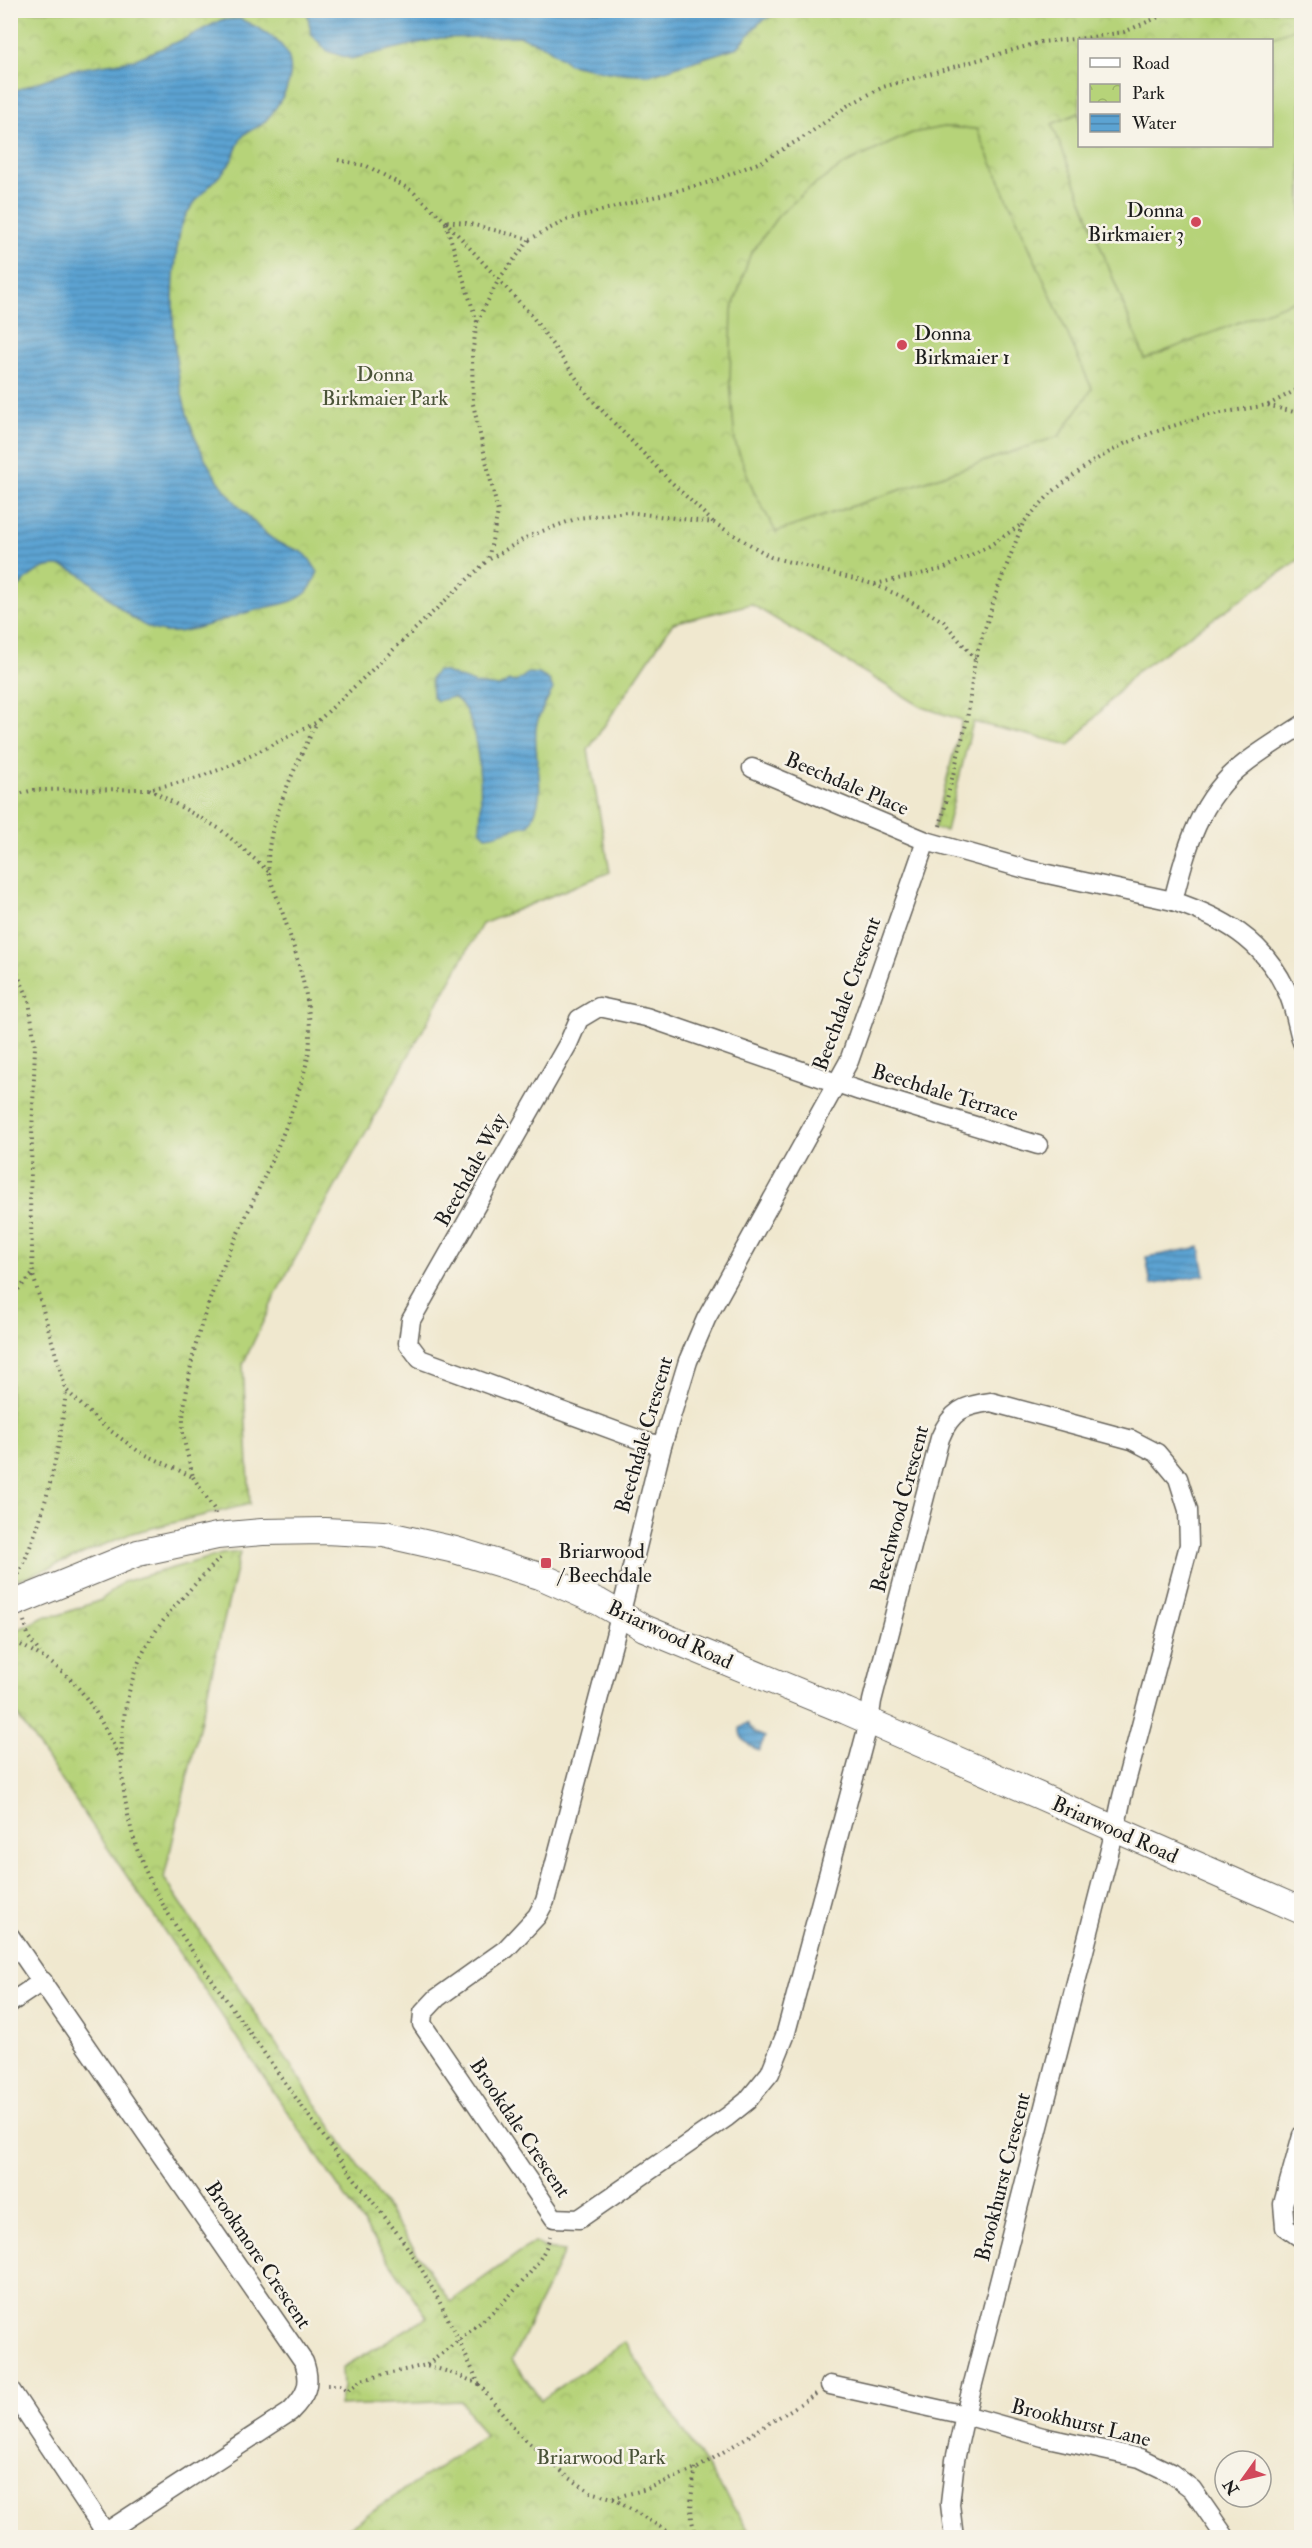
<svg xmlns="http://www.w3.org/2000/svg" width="1312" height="2548" font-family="'IM FELL Double Pica',serif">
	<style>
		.park { fill: url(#park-crowns); stroke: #69784a; stroke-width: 1.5; fill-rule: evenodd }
		.pitch { fill: #b6d379; stroke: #69784a; stroke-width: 1.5 }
		.water { fill: url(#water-rules); stroke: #3c6077; stroke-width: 1.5 }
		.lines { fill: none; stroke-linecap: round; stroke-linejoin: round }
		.street-casing { stroke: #66635b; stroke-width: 21 }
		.secondary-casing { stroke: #66635b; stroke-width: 28 }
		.path { stroke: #66635b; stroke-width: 4; stroke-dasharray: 1.5 4.5; stroke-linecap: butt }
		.street { stroke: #fff; stroke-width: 18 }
		.secondary { stroke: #fff; stroke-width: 26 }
		.poi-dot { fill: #d1495b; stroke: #f7f3e8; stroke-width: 2 }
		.labels { text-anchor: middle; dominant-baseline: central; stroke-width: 5; stroke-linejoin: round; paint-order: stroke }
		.poi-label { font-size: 21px; fill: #1c1c1c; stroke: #f7f3e8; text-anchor: start }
		.park-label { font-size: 21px; fill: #4a5338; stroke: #f7f3e8 }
		.street-label { font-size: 21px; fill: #1c1c1c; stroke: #f7f3e8 }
	</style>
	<defs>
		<pattern id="park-crowns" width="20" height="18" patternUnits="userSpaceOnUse" patternTransform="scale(1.5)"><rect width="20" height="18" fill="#b6d379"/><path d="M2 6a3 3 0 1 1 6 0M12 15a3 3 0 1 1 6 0" fill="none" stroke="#9cb568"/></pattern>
		<pattern id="water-rules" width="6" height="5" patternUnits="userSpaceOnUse" patternTransform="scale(1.5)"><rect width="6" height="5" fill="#5ca3d2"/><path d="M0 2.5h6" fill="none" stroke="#4b84aa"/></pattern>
	</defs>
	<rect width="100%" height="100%" fill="#f7f3e8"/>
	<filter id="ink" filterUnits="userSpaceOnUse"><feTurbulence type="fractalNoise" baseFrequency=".0167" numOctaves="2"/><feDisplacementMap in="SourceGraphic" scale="12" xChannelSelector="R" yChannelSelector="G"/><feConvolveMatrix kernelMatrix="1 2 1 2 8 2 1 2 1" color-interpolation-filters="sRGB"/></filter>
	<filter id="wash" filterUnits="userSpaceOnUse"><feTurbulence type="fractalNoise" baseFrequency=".008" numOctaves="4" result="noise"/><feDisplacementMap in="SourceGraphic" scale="24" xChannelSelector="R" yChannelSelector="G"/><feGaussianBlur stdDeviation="1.35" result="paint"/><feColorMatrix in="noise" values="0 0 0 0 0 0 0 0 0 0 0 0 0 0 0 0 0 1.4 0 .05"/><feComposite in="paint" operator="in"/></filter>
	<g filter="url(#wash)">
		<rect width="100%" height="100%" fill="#f0e8cf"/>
		<g class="park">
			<path d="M10 11H1302L1301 558 1135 673 1070 745 973 722 946 831 934 829 962 720 922 707 751 604 673 623 588 750 610 872 482 924 280 1286 243 1364 250 1504 132 1533 30 1576 13 1580 10 1579ZM1080 40H1272V146H1080Z"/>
			<polygon points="240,1552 164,1878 450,2302 534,2242 547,2249 564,2252 512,2360 541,2400 625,2342 753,2537 334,2537 485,2436 461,2401 339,2406 343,2387 342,2368 427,2317 11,1706 11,1633 46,1616 59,1615 101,1600 123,1582 222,1554"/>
		</g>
		<g class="pitch">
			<polygon points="1301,26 1301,298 1145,359 1052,124 1079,113 1080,146 1272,146 1272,40 1264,40"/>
			<polygon points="944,127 977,129 1092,389 1059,436 776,532 753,490 735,442 730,380 732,310 750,255 778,216 806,191 845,164 912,133"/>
		</g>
		<g class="water">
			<polygon points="307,11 307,10 779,11 759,23 738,47 650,75 608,72 569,64 546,47 520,36 440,38 351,59 327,51 311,34"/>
			<path d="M240 19C276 35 305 54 283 96 277 106 271 117 261 125 256 128 250 130 245 134 237 141 235 157 228 166 213 185 185 205 180 231 167 300 171 395 205 458 217 482 233 501 252 520 259 528 270 538 279 543 287 547 298 549 305 554 310 558 314 567 318 572 315 578 312 587 307 592 293 605 273 605 256 610 231 616 189 635 164 632 108 626 70 512 11 598V92L71 70 133 60 184 39 221 20Z"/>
			<path d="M437 671 445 672 476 684 499 687 509 681 516 682 528 673 539 674 549 680 553 689C547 701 537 716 536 729 533 766 550 790 529 825 514 827 501 835 486 836L480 830C482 800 482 712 453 697L437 701 432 696 431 678Z"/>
			<polygon points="1200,1247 1205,1275 1151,1285 1146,1257"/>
			<path d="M747 1723 755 1733 765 1737 759 1750C749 1746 739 1739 740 1728Z"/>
		</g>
	</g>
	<g filter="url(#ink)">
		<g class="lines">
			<g class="street-casing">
				<g id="street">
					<polyline points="752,768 926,841"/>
					<path d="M1173 901C1186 850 1199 798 1244 764 1262 750 1282 738 1302 725"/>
					<polyline points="662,1446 643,1441 420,1359 408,1343 411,1320 568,1044 579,1019 599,1007 646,1017 860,1091 1038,1145"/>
					<path d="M10 1936 304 2362C312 2384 306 2396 290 2412L97 2538"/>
					<polyline points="10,2003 43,1981"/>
					<polyline points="1302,2135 1283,2204 1285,2227 1302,2239"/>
					<polyline points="830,2385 965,2415 1043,2437 1140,2458 1171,2473 1192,2489 1226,2538"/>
					<polyline points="10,2389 109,2538"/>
					<path d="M954 2538 950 2504 955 2460 965 2415 1115 1830 1122 1797 1189 1545 1188 1510 1178 1478 1157 1453 1132 1440 991 1402C964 1405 951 1411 940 1438L872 1701 869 1722 785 2036 770 2073 747 2101 727 2117 579 2219 554 2218 422 2024 423 2013 437 1998 506 1949 537 1916 545 1901 615 1636 662 1446 688 1361 706 1319 849 1061 926 841 1029 870 1173 901C1223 918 1262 939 1286 989 1294 1004 1297 1025 1302 1042"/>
				</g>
			</g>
			<g class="secondary-casing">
				<polyline id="secondary" points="10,1605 138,1553 217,1536 262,1532 325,1531 384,1534 455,1550 540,1576 599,1602 644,1628 846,1711 1302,1911"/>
			</g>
			<g class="path">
				<polyline points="338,160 367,166 411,190 445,221 532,316 591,399 669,480 713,522"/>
				<polyline points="477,322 499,279 530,239"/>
				<polyline points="1268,405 1302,387"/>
				<polyline points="875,584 943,569 989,546 1022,524"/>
				<polyline points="975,659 944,622 903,597 873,584 771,557 714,523 627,512 578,518 529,536 488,560 498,512 473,404 472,355 477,322 445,221 466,223 530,239 566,220 710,182 763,161 807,135 847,106 883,87 1041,42 1085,38 1124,32 1175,10"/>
				<polyline points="149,789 220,829 268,871"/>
				<polyline points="10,796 34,790 149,789 191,780 232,765 317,722 488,560"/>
				<polyline points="940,826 967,720 975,659 998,588 1023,523 1052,492 1090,463 1124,444 1154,432 1204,416 1267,405 1302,414"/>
				<path d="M10 957 29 1000 35 1046 30 1199 33 1275 66 1390 100 1423 138 1451 193 1477C190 1463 185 1448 183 1433 182 1417 185 1399 188 1384 204 1268 280 1174 307 1061 318 1015 296 954 282 911 278 898 271 885 269 872 262 830 299 760 317 722"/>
				<polyline points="10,1298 32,1275"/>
				<polyline points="193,1477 214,1509 215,1515"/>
				<path d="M220 1558C188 1592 152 1625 136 1669 115 1727 118 1790 137 1849 153 1898 195 1955 225 1998 263 2051 301 2106 340 2159 362 2190 388 2219 410 2251 437 2292 458 2339 479 2384L455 2374 426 2365 361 2380 347 2391 340 2385H323"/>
				<path d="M16 1580C44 1520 59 1457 66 1391"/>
				<polyline points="24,1621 29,1638 40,1653"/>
				<path d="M10 1640C72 1668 90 1697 119 1756"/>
				<path d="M427 2365C464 2336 539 2281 550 2236"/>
				<polyline points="479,2384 520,2435 568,2477 591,2492 612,2498 679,2538"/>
				<path d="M696 2469C691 2489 688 2518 697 2538"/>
				<polyline points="613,2498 647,2489 696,2469 816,2394"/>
			</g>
			<use href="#street" class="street"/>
			<use href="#secondary" class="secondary"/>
		</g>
	</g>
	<g class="poi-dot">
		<circle cx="1196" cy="222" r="6"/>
		<circle cx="902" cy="345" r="6"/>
		<rect x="540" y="1557" width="12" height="12" rx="3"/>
	</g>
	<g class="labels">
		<g class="poi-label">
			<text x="1184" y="210" text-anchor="end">Donna<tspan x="1184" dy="24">Birkmaier 3</tspan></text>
			<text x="914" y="333">Donna<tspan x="914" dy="24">Birkmaier 1</tspan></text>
			<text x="558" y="1551">Briarwood<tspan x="558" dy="24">/ Beechdale</tspan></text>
		</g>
		<g class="park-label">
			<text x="385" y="374">Donna<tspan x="385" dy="24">Birkmaier Park</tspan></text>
			<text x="601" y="2457">Briarwood Park</text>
		</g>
		<g class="street-label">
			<text transform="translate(847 784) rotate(23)">Beechdale Place</text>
			<text transform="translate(847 994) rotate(-70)">Beechdale Crescent</text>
			<text transform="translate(945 1093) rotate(17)">Beechdale Terrace</text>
			<text transform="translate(471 1170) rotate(-61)">Beechdale Way</text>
			<text transform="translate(644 1435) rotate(-74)">Beechdale Crescent</text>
			<text transform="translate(900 1509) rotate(-75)">Beechwood Crescent</text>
			<text transform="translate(670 1635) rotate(25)">Briarwood Road</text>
			<text transform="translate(1115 1830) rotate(24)">Briarwood Road</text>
			<text transform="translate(520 2128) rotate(56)">Brookdale Crescent</text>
			<text transform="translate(1003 2177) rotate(-76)">Brookhurst Crescent</text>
			<text transform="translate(258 2255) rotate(56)">Brookmore Crescent</text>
			<text transform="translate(1081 2423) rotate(14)">Brookhurst Lane</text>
		</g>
	</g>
	<rect width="1312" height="2548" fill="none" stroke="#f7f3e8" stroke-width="36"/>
	<rect x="1078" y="39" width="195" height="108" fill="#f7f3e8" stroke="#9f9d96" stroke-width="1.5"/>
	<rect x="1090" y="58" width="30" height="9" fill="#ffffff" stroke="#9f9d96" stroke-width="1.5"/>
	<text x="1132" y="69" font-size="18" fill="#1c1c1c">Road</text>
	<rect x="1090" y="84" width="30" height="18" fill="url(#park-crowns)" stroke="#9f9d96" stroke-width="1.5"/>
	<text x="1132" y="99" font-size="18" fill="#1c1c1c">Park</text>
	<rect x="1090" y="114" width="30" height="18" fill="url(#water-rules)" stroke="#9f9d96" stroke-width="1.5"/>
	<text x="1132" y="129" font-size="18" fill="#1c1c1c">Water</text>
	<g transform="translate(1243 2479) rotate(236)"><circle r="28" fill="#f7f3e8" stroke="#9f9d96" stroke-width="1.5"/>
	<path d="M0-4.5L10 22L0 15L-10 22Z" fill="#d1495b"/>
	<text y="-9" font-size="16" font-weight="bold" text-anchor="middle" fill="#1c1c1c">N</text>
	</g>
</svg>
